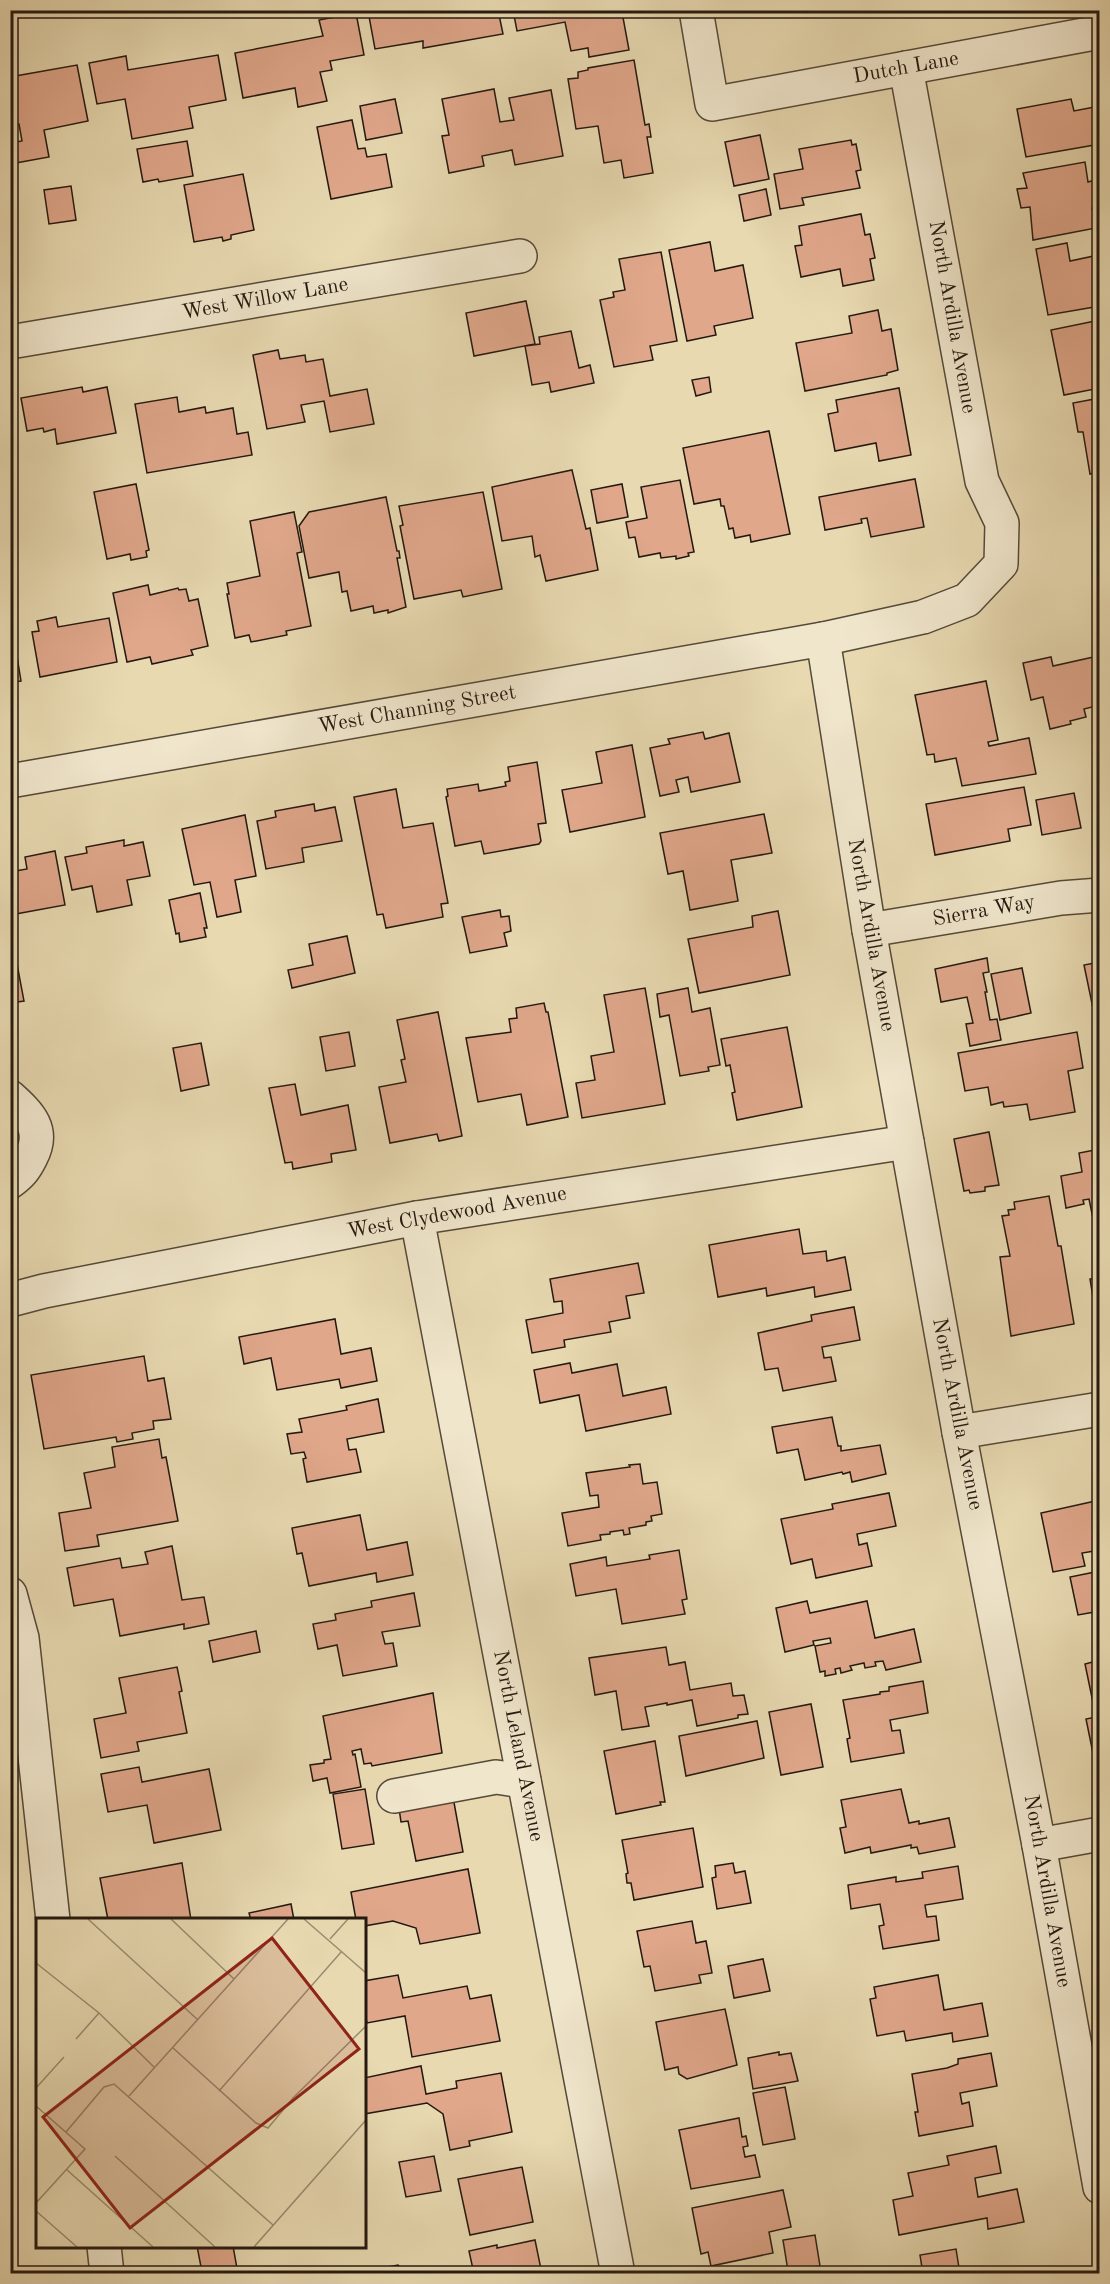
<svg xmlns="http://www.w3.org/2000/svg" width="1110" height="2284" font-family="'Old Standard TT',serif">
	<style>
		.building { fill: #e0a78b; stroke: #241910; stroke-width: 1.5 }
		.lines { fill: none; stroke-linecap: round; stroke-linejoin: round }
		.minor-casing { stroke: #554938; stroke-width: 36 }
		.minor { stroke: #f0e6cc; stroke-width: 33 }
		.labels { text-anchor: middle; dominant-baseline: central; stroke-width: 4.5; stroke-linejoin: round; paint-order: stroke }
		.street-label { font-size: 21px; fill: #241910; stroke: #f0e6cc }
		.inset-road { fill: none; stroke: #9a8c71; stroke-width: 1.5 }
		.view { fill: #8f2418; fill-opacity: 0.15; stroke: #8f2418; stroke-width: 3 }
		.inset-edge { fill: none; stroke: #241910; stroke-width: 3 }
	</style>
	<rect width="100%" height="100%" fill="#e8d9b1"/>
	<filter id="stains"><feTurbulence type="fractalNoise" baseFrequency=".00333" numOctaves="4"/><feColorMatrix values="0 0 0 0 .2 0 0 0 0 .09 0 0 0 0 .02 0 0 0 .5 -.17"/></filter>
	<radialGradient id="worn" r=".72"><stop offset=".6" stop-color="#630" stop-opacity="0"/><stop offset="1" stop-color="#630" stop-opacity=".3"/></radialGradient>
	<g class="building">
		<polygon points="498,10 503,34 423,48 423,41 375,49 368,11"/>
		<polygon points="513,10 613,10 614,14 622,12 629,50 589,57 588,48 571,51 565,22 517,31"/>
		<polygon points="356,13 364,55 330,61 332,70 320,72 327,101 298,107 295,88 243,98 235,53 323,36 319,20"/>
		<polygon points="218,55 226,100 189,107 193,128 132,139 125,99 97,104 89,63 126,56 128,70"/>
		<polygon points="634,60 645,125 649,124 651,137 647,137 653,173 624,178 621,160 604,163 598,126 576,129 568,79 578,78 578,72 588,70 588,68"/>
		<polygon points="77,65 88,121 44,130 49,157 10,164 10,143 22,141 19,124 10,125 10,77"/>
		<polygon points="494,89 500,122 514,120 509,98 551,90 563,156 515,165 512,150 482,156 484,166 449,173 442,136 449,135 442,99"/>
		<polygon points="395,99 402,133 366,140 360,106"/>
		<polygon points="1071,99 1074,111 1100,106 1100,144 1026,157 1017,109"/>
		<polygon points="352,120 358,149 365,148 367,157 386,154 392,187 331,199 317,127"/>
		<polygon points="760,135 769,179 734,186 725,142"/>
		<polygon points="851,140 852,145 856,144 861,170 856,171 860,188 802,198 804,205 780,209 774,174 803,169 799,149"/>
		<polygon points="187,141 193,176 159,182 158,179 143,182 137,149"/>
		<polygon points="1085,162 1088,182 1095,180 1100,206 1092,208 1096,228 1033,240 1030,207 1021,208 1017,189 1027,188 1023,173"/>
		<polygon points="243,174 254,230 231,235 231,239 223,241 222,237 194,242 184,185"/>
		<polygon points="71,186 76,220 49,224 44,190"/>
		<polygon points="766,189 771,215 744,221 739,195"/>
		<polygon points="861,214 865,235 870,234 875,258 870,259 874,280 843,286 840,269 801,277 795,246 802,245 799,226"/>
		<polygon points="710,242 715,271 743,265 753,318 714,326 716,335 687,341 669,250"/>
		<polygon points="1067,243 1070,261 1094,256 1100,282 1100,306 1048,315 1036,249"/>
		<polygon points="661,252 677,341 650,346 653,360 614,367 600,300 614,297 613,292 625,290 619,259"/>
		<polygon points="526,301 535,344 474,356 466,313"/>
		<polygon points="878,310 882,331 891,329 898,370 887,373 887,375 805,391 796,343 852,333 849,316"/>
		<polygon points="1100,320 1100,388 1064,395 1051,330"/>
		<polygon points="571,331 579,368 590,365 594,383 551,392 549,382 532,385 525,346 540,344 539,337"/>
		<polygon points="278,350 280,359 305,355 306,362 323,359 330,396 367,389 374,424 330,432 324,401 301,405 305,422 267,429 253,355"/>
		<polygon points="709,377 711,392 696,396 692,380"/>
		<polygon points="82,387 83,392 107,387 116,433 57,444 55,429 44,432 43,428 27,431 21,398"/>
		<polygon points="899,388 911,455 879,461 876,443 835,451 828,414 838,412 836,400"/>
		<polygon points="177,397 179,412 205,407 206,413 233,408 237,434 248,432 252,455 147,473 135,404"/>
		<polygon points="1100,398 1100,472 1090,474 1083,432 1078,432 1073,403"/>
		<polygon points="769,431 790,534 751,542 750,535 735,538 733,528 729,529 724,506 721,506 720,499 694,504 683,448"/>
		<polygon points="572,470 586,529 590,528 598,570 546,581 540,555 535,557 532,536 502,541 492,487"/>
		<polygon points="915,479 924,527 871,537 867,518 861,519 862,523 825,530 819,497"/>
		<polygon points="680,480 694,552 688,553 689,556 676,559 676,556 661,558 660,553 639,557 635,537 629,538 626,522 647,518 641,487"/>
		<polygon points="136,484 149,550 146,551 147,557 131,560 130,554 107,559 94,492"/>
		<polygon points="622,484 628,517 597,523 591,490"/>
		<polygon points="483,492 502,589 463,597 461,590 414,599 400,526 403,525 399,506"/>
		<polygon points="386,497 397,551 399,551 400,558 397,558 406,607 388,613 388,610 374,613 373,606 351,611 347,591 342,592 339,572 309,578 299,526 309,512"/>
		<polygon points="294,512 302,552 297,553 311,626 286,631 287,635 251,642 249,635 235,638 227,594 229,594 227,583 260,576 250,521"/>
		<polygon points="148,585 150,595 178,588 179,590 186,589 189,601 198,599 208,646 191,650 193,655 152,664 150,657 127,662 113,593"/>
		<polygon points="10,613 21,681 10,682"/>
		<polygon points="56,617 58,627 109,618 117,662 40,677 32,632 39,631 37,621"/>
		<polygon points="1098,656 1100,705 1084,709 1086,717 1070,721 1071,724 1050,729 1043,697 1031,700 1023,663 1051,657 1053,666"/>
		<polygon points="986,681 998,740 988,742 989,746 1029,738 1036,774 962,786 956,758 935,762 934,754 927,755 915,695"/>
		<polygon points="703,732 705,739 729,733 740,782 691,792 688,777 676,780 679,792 660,796 650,748 670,744 668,739"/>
		<polygon points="632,745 645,817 570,832 562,790 602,783 596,752"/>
		<polygon points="537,762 546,823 538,824 541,841 539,844 484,854 481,841 455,846 446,797 448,796 447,789 478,784 479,791 506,786 505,782 510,781 508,767"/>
		<polygon points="1024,787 1031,825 1008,829 1010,841 935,855 926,804"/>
		<polygon points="396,789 403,828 433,823 448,903 441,904 443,917 386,928 383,914 377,915 354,797"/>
		<polygon points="1074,793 1081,828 1042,835 1036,800"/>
		<polygon points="314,804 315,811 335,807 342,841 302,848 304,862 266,869 257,821 276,817 275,811"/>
		<polygon points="764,814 772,853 731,860 738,901 690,910 683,871 668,874 660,833"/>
		<polygon points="245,815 256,876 235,880 241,912 217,917 210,882 194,885 182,829"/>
		<polygon points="124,840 124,846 143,842 150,876 127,880 132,905 97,912 92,886 72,890 65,857 87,853 86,847"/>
		<polygon points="55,851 65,905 10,915 10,872 27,869 25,857"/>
		<polygon points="200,893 207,928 204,928 206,937 180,942 179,933 176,934 169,900"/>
		<polygon points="500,910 501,917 509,916 511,931 504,933 507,946 470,953 462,917"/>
		<polygon points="778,911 790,975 699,993 688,939 753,927 752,916"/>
		<polygon points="347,936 355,973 292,988 288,970 313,965 309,944"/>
		<polygon points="987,958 989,972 983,973 987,992 985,992 990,1020 997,1019 1001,1040 970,1046 966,1024 973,1023 967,997 941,1002 935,969"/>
		<polygon points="1100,962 1100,1042 1084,965"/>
		<polygon points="17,964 24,1001 10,1003 10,965"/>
		<polygon points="1022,968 1031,1013 1000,1020 991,974"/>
		<polygon points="645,988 665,1104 582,1118 576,1083 595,1080 591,1056 614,1052 604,995"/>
		<polygon points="688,988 692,1012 710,1008 720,1065 708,1067 709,1071 680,1076 669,1015 660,1017 657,994"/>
		<polygon points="544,1003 546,1012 548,1012 568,1117 527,1125 521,1094 478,1102 466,1038 511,1032 509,1019 517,1018 516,1008"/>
		<polygon points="438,1012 462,1136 439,1141 437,1134 390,1143 379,1087 406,1082 401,1060 405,1059 397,1020"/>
		<polygon points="787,1027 802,1107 737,1120 732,1093 735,1092 730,1065 726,1066 721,1039"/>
		<polygon points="349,1032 355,1066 326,1071 320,1037"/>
		<polygon points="1077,1032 1083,1068 1068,1071 1075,1112 1030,1120 1027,1104 1004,1107 1003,1102 991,1105 988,1087 965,1091 958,1053"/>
		<polygon points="201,1043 209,1085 181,1091 173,1048"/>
		<polygon points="295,1084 301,1115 348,1105 356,1150 331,1154 332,1162 293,1169 292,1162 285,1163 269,1088"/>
		<polygon points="989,1132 999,1185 985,1187 985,1191 970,1193 969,1190 964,1191 954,1139"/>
		<polygon points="1100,1149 1100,1227 1095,1228 1089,1199 1083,1200 1084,1204 1066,1208 1061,1176 1082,1172 1079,1153"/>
		<polygon points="1049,1196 1058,1246 1061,1246 1074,1324 1011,1336 1000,1257 1010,1256 1002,1216 1009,1215 1008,1210 1015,1209 1014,1202"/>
		<polygon points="799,1229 803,1254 826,1251 827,1261 845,1257 851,1290 815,1297 814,1287 767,1296 766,1288 718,1297 709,1245"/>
		<polygon points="638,1263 644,1293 626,1296 630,1318 609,1322 611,1332 564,1340 565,1347 532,1353 526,1320 563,1313 562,1301 554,1302 550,1279"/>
		<polygon points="1100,1277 1100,1327 1098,1327 1090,1279"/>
		<polygon points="854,1307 860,1340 822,1347 824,1358 831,1357 836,1381 783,1391 778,1368 765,1370 758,1333 812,1321 811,1315"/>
		<polygon points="335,1319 341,1354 371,1348 377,1381 341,1388 339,1379 277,1390 271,1358 244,1364 239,1337"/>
		<polygon points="144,1356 148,1381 164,1378 171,1419 153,1421 154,1429 132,1433 133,1439 117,1442 116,1437 44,1449 31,1375"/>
		<polygon points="570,1363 572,1373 617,1364 623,1396 666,1387 671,1414 586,1431 579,1395 540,1403 534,1370"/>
		<polygon points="378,1399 384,1432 347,1439 349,1450 356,1449 361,1472 307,1482 303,1459 306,1458 304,1452 291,1454 287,1434 302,1432 299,1419 347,1410 346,1406"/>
		<polygon points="832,1417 838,1446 841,1446 841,1451 880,1445 886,1474 852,1482 850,1472 843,1474 842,1472 805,1480 798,1449 777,1453 772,1427"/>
		<polygon points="159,1439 162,1458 166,1457 178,1521 97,1535 99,1546 65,1551 59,1513 91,1508 84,1473 115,1467 112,1447"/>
		<polygon points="640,1464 643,1484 657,1482 662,1514 651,1516 652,1521 646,1522 646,1525 629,1528 630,1534 624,1535 623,1530 610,1532 610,1534 600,1535 601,1540 568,1546 562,1513 599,1507 598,1495 590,1496 586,1473 630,1467 629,1465"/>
		<polygon points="889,1493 896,1526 857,1534 859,1545 867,1543 872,1566 816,1578 812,1559 791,1564 781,1519 833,1509 832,1504"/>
		<polygon points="1100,1500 1100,1550 1082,1553 1085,1566 1053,1572 1041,1513"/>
		<polygon points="360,1515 367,1550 407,1542 413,1575 377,1582 376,1573 309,1586 302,1553 297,1554 292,1528"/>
		<polygon points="172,1546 182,1600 204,1597 209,1624 184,1629 184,1624 120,1636 113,1599 74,1606 67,1568 120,1558 122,1568 148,1564 145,1552"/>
		<polygon points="679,1550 687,1599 682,1600 685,1614 622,1624 616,1589 576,1596 570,1564 606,1557 607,1566 650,1559 649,1555"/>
		<polygon points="1100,1571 1100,1611 1078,1615 1070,1577"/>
		<polygon points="414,1593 420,1626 382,1632 385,1644 393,1643 397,1666 343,1676 337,1645 318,1649 313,1624 336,1620 335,1614 372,1607 371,1601"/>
		<polygon points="807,1601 810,1613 867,1601 875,1638 914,1629 921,1662 886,1670 883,1661 875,1662 876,1666 865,1668 864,1663 850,1666 852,1670 841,1673 840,1668 835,1669 836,1674 825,1676 825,1671 820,1672 815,1646 831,1643 830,1638 813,1641 814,1645 785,1652 776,1608"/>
		<polygon points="256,1631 260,1652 213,1662 209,1641"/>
		<polygon points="666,1647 669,1665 685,1662 690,1690 731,1683 733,1696 744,1695 748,1714 738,1715 738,1718 697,1726 692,1700 667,1705 667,1703 645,1707 649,1726 622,1730 616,1691 595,1695 589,1658"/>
		<polygon points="1100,1660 1100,1762 1095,1763 1086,1719 1096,1717 1085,1664"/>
		<polygon points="177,1667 182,1691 179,1692 187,1733 137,1742 139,1751 101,1758 94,1719 126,1713 119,1678"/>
		<polygon points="923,1681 928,1713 890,1720 892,1731 900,1730 904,1753 851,1762 847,1739 850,1738 843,1700 880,1694 880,1692 889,1691 889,1687"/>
		<polygon points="433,1693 442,1753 372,1766 371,1763 364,1764 361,1749 352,1751 353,1755 355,1754 361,1787 330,1793 327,1778 313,1781 310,1765 324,1763 324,1760 331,1759 323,1716"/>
		<polygon points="811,1704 823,1767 781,1775 769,1712"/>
		<polygon points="757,1721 764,1758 686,1776 679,1736"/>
		<polygon points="655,1741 665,1802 660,1802 661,1805 616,1814 604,1751"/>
		<polygon points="139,1767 142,1782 209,1769 221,1830 154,1843 147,1805 108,1812 101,1774"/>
		<polygon points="365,1789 374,1844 342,1849 333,1794"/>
		<polygon points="901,1789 909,1823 919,1821 919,1824 949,1818 955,1847 919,1854 917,1847 911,1848 911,1845 871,1853 870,1847 845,1853 840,1828 846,1827 841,1800"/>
		<polygon points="453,1797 463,1852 416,1861 408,1821 401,1822 399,1808"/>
		<polygon points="693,1828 703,1887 634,1900 631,1883 627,1883 626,1874 628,1873 622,1840"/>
		<polygon points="182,1863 191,1920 108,1920 100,1878"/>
		<polygon points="733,1863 735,1873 745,1871 751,1903 717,1909 712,1878 716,1877 715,1866"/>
		<polygon points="958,1866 963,1899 925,1905 927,1917 936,1916 939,1940 883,1949 879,1926 884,1925 880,1904 851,1909 848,1885 896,1877 896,1882 923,1878 922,1872"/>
		<polygon points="468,1869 480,1933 420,1944 416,1928 393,1921 364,1926 364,1920 356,1920 351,1892"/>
		<polygon points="291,1904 294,1920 251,1920 249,1913"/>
		<polygon points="692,1921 696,1943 706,1941 712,1973 699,1975 701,1983 655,1991 650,1966 644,1967 637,1931"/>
		<polygon points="763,1959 770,1991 734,1998 728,1966"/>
		<polygon points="398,1975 403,1998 467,1986 470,1999 491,1995 500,2041 412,2057 405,2016 367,2023 364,2010 364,1981"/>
		<polygon points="938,1975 944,2010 982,2003 988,2036 953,2042 952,2033 906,2041 904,2031 877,2036 870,1999 876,1998 874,1987"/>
		<polygon points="725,2009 737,2065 687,2079 679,2074 678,2067 665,2070 656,2022"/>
		<polygon points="779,2052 779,2055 791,2053 798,2081 753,2089 748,2058"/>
		<polygon points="991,2053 997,2086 960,2093 962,2104 969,2102 973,2126 919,2136 915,2112 918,2112 912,2074 947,2068 958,2064 958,2059"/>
		<polygon points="421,2066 426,2094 457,2088 456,2081 501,2073 512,2132 469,2141 470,2146 450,2150 443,2114 427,2103 364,2114 364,2078"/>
		<polygon points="785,2087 795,2139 763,2145 753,2093"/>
		<polygon points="739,2118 742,2137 746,2136 748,2146 743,2147 745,2157 755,2155 760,2177 691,2189 679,2130"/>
		<polygon points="996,2146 1001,2173 975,2178 978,2197 1017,2189 1024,2222 988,2229 987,2218 899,2235 893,2200 913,2196 908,2173 949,2165 947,2156"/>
		<polygon points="434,2156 441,2191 406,2197 399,2162"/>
		<polygon points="522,2167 533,2222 470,2235 458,2179"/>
		<polygon points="783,2190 791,2227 769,2232 773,2253 711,2266 708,2252 701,2254 692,2208"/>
		<polygon points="815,2235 820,2266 788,2271 783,2240"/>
		<polygon points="535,2240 542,2274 474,2274 469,2251 497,2245 497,2248"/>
		<polygon points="197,2246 233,2246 238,2274 193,2274 202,2272"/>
		<polygon points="956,2249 960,2274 923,2274 920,2255"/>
		<polygon points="398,2265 407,2274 383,2274 388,2267"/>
	</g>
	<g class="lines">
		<g class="minor-casing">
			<g id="minor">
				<polyline points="696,10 712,104 1100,32"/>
				<polyline points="10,342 520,256"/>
				<polyline points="823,639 869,930 959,1432 1039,1845 1100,2187"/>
				<polyline points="10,781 823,639 923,617 967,600 1001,564 1002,523 982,481 906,68"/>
				<polyline points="869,930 1061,898 1100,895"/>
				<path d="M10 1097C30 1115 45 1130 31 1157 25 1169 21 1174 10 1182"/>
				<polyline points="417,1218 618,2274"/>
				<polyline points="10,1300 44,1291 417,1218 907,1142"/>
				<polyline points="959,1432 1100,1409"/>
				<polyline points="10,1594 22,1638 53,1920"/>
				<polyline points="394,1796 496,1777 524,1781"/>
				<polyline points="1039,1845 1100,1834"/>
				<polyline points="104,2246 107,2274"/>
			</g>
		</g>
		<use href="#minor" class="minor"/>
	</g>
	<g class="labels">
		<g class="street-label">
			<text transform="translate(906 68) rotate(-10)">Dutch Lane</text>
			<text transform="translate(265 299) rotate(-10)">West Willow Lane</text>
			<text transform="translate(952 317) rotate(80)">North Ardilla Avenue</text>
			<text transform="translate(417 710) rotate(-10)">West Channing Street</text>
			<text transform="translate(984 911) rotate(-10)">Sierra Way</text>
			<text transform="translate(871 935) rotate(80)">North Ardilla Avenue</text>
			<text transform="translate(457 1213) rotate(-10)">West Clydewood Avenue</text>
			<text transform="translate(957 1414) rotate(79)">North Ardilla Avenue</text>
			<text transform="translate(518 1746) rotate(79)">North Leland Avenue</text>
			<text transform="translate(1047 1891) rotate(80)">North Ardilla Avenue</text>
		</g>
	</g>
	<g transform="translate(36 1918)">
		<rect width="330" height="330" fill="#e8d9b1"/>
		<path class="inset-road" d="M52 1 162 102M135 1 198 61M268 1 330 55M294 21 312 1M0 45 63 95 119 150M40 121 63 95M137 130 220 205 232 210 257 180 330 108M0 170 28 139M183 173 306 33M93 178 252 1M0 188 49 231 0 285M30 214 68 169 78 166 237 307M79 238 179 329M30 251 117 329M0 293 41 329M218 329 330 202"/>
		<path class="view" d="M236 20 323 131 94 310 7 199Z"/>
		<rect width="330" height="330" class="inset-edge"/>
	</g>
	<rect width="1110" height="2284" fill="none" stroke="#e8d9b1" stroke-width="36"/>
	<rect x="12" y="12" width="1086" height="2260" fill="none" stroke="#241910" stroke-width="3"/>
	<rect x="18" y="18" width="1074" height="2248" fill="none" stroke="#241910" stroke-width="1.5"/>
	<rect width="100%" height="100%" filter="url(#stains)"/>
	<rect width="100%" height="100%" fill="url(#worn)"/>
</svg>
